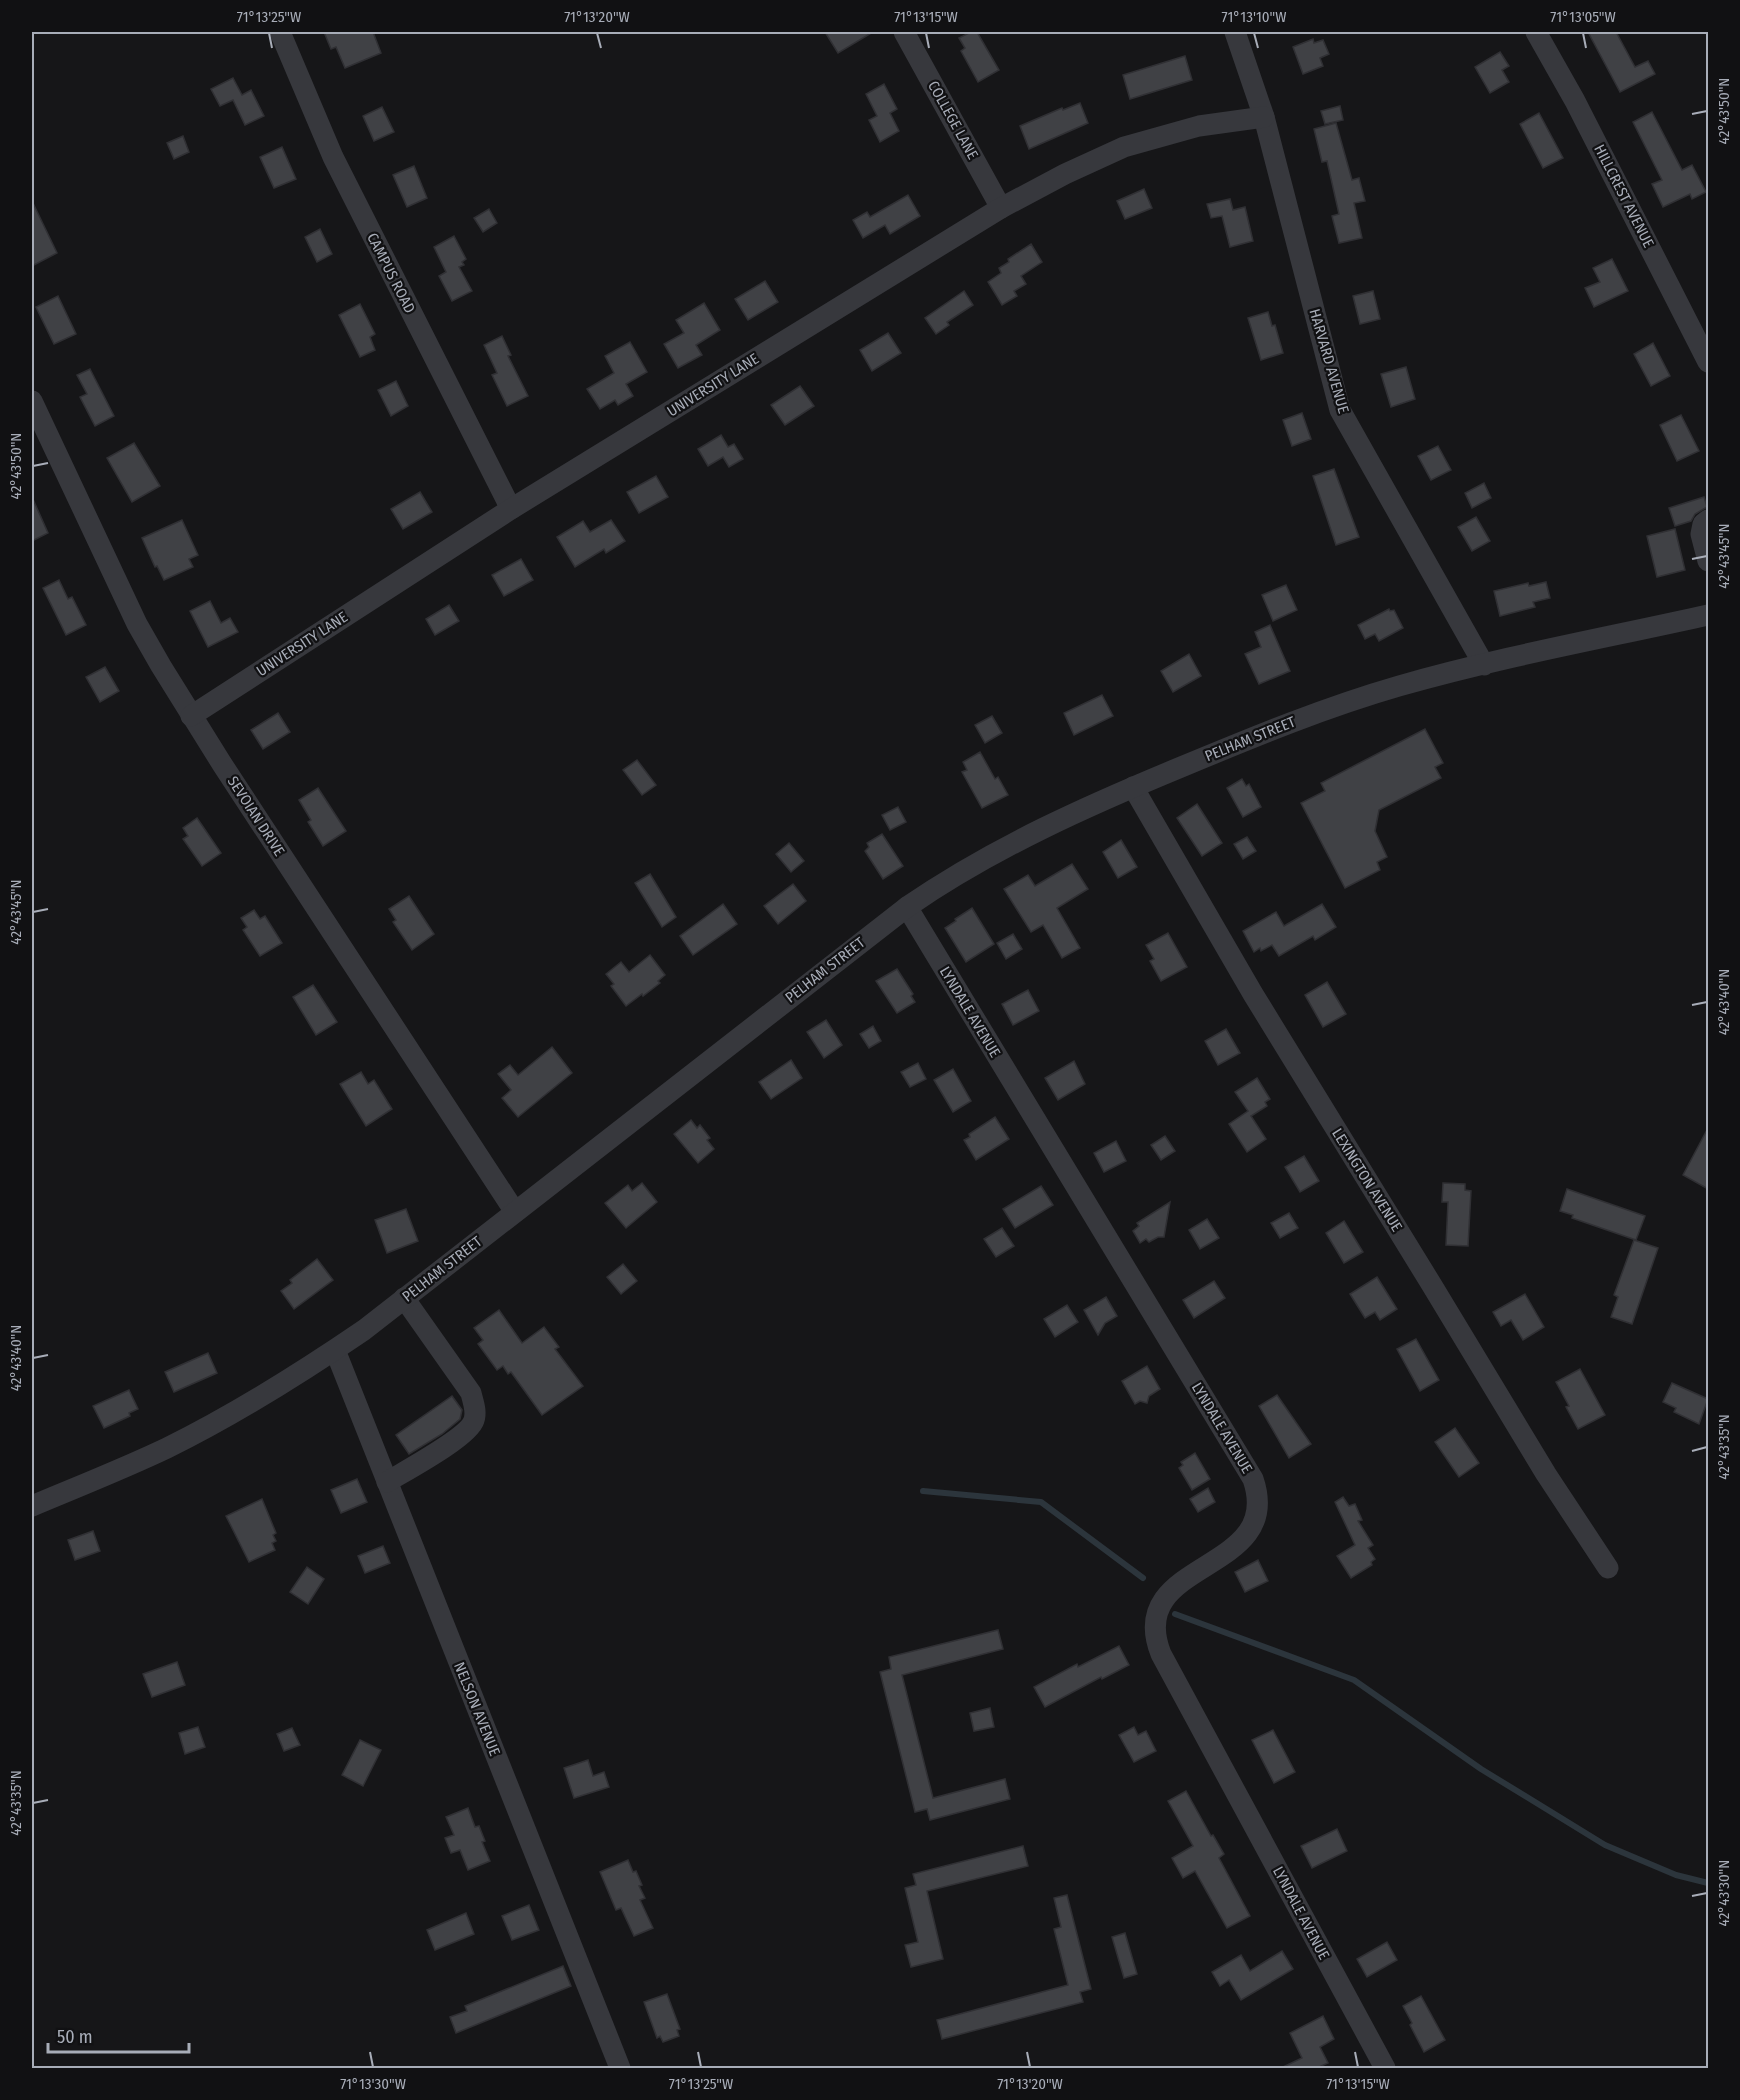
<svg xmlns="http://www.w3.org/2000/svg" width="1740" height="2100" font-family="'Fira Sans Condensed',sans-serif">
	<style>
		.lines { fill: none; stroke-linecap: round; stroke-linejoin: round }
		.stream { stroke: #2c353c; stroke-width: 6 }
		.building { fill: #404145; stroke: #303034; stroke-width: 1.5 }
		.minor { stroke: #37383d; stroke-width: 21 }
		.ticks { fill: none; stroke: #a8adb8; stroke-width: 2 }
		.labels { text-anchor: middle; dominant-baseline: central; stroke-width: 4.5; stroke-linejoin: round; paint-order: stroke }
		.street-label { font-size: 15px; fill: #a8adb8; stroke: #111113 }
		.neatline { fill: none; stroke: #a8adb8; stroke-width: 2 }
		.ticks-label { font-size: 15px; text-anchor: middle; fill: #a8adb8 }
	</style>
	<rect width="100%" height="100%" fill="#161618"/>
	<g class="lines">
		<g class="stream">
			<polyline points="923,1491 1041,1502 1143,1578"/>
			<polyline points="1175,1614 1354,1680 1481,1769 1605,1845 1676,1875 1708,1883"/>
		</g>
	</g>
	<g class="building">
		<polygon points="324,32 373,32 381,53 345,68 336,47 331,49"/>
		<polygon points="825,32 873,32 838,53"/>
		<polygon points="971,32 977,32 999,70 978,82 961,51 965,48 959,38"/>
		<polygon points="1588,32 1616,32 1635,67 1648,61 1655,74 1620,92"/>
		<polygon points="1313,39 1314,43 1323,40 1329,54 1320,58 1323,66 1303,74 1293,47"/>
		<polygon points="1500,52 1509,66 1502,70 1509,82 1490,93 1475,67"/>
		<polygon points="1185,56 1192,80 1130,99 1123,75"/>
		<polygon points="233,78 242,95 251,90 264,116 245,125 233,100 220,106 211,89"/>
		<polygon points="884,84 897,109 890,113 899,131 880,142 869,120 877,116 866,94"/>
		<polygon points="1080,103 1088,123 1029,149 1020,126 1062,108 1063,110"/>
		<polygon points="1340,106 1343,120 1325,124 1321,111"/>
		<polygon points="382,107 394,132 374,141 363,116"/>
		<polygon points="1652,112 1682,170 1692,165 1706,192 1692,199 1690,194 1663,207 1652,184 1662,180 1633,122"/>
		<polygon points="1539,113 1563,158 1543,168 1520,124"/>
		<polygon points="1336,123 1352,180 1359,178 1365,201 1354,203 1362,238 1339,243 1332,216 1339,214 1327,161 1322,162 1314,129"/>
		<polygon points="183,136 189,152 174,159 167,143"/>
		<polygon points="282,147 296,179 274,188 260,157"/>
		<polygon points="414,166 427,198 407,207 393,175"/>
		<polygon points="1144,189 1152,208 1125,219 1117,201"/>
		<polygon points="908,195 920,216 890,234 885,225 863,238 853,220 867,212 870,217"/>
		<polygon points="1230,199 1233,210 1245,207 1253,241 1230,247 1222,216 1211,218 1207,204"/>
		<polygon points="32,201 57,253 32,266"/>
		<polygon points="489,209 497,223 483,232 474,218"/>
		<polygon points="320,229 332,254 317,262 305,237"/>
		<polygon points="454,236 466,259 462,262 464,265 459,267 472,291 452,301 439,276 446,272 434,247"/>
		<polygon points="1031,244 1042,262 1021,276 1026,284 1014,291 1017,296 1002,305 988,282 1001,273 999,268 1009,262 1008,259"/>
		<polygon points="1612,259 1628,291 1594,307 1585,288 1600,282 1593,268"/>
		<polygon points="765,281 778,302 748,320 735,299"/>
		<polygon points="964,291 973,305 947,322 949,325 936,334 925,318"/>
		<polygon points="1373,291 1380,319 1360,324 1353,296"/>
		<polygon points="58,296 76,334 54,344 36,307"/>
		<polygon points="704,303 720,330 696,345 702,355 678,368 664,344 684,333 676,320"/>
		<polygon points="360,304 375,334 370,337 375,350 360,357 339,315"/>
		<polygon points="1268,312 1272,326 1275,325 1283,353 1261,360 1248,318"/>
		<polygon points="888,333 901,353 872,371 860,350"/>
		<polygon points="502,336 511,355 508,356 528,396 507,406 492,375 497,373 484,345"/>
		<polygon points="630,342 647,372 626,384 633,396 618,405 615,400 600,409 587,389 614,373 605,356"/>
		<polygon points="1653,343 1670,376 1651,386 1634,354"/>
		<polygon points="1406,367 1415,399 1391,407 1381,374"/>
		<polygon points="90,369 114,416 95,426 80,397 87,394 77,375"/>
		<polygon points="396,381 408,406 391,416 378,390"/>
		<polygon points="800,386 814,406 785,425 771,405"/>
		<polygon points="1302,413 1311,439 1292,446 1283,420"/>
		<polygon points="1681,415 1699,451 1677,461 1660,425"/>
		<polygon points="721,435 728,447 734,444 743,459 729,467 723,457 708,466 698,449"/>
		<polygon points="134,443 160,486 132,502 107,458"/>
		<polygon points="1438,446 1451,470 1431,480 1418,456"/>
		<polygon points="1334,469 1359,537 1336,545 1313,476"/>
		<polygon points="656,476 668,497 639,513 627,492"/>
		<polygon points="1484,483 1491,498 1472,508 1465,493"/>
		<polygon points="420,492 432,512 403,529 391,509"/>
		<polygon points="32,497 48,533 32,541"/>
		<polygon points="1704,497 1707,507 1695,514 1691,521 1675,526 1669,508"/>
		<polygon points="1476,517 1490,541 1472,551 1458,527"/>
		<polygon points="182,520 198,555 189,559 193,567 164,580 157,566 155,567 142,538"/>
		<polygon points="611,520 625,541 606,553 604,549 575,567 557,537 583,521 590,532"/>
		<polygon points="1675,529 1685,570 1657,577 1647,536"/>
		<polygon points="521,559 533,580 504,596 492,575"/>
		<polygon points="59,580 68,599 72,597 86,625 66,635 43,588"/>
		<polygon points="1546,582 1550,598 1533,602 1535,607 1500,616 1494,591 1528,583 1529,586"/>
		<polygon points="1286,585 1297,610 1273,621 1262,595"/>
		<polygon points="210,601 221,623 230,618 238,632 208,647 190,611"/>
		<polygon points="449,605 459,621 435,635 426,619"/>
		<polygon points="1389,609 1390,611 1394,610 1403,628 1379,641 1375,634 1365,639 1358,625"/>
		<polygon points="1270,625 1290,671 1259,684 1245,654 1261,647 1255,632"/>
		<polygon points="1189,654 1201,676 1173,692 1161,671"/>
		<polygon points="105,667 119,691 100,702 86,677"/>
		<polygon points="1102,695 1113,716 1074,735 1064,713"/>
		<polygon points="278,713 290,732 263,749 251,730"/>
		<polygon points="992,716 1002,733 985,743 975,725"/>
		<polygon points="1425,729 1443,763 1435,767 1441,778 1379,810 1375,831 1387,857 1377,862 1380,870 1345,888 1301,803 1325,791 1321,783"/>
		<polygon points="980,752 995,779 998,777 1008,795 982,808 962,772 967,770 963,762"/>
		<polygon points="637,760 656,785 642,795 623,770"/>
		<polygon points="1242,779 1246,786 1249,784 1261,807 1243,817 1227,788"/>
		<polygon points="318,788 346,831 323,846 308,822 311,820 299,800"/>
		<polygon points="1197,804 1222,843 1202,856 1177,818"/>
		<polygon points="898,807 906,822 890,830 882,815"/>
		<polygon points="197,818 221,853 202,866 183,839 188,836 183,828"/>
		<polygon points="882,834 903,866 883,879 865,851 869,847 867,843"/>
		<polygon points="1247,837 1256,851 1243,859 1234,844"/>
		<polygon points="1121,840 1137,867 1118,878 1103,852"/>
		<polygon points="789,843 804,861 791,872 776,854"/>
		<polygon points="1072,864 1088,889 1057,908 1080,948 1062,958 1043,925 1031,932 1004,889 1028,875 1035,886"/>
		<polygon points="650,874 676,917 662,927 635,883"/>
		<polygon points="793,884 806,901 778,924 764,906"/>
		<polygon points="409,896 434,934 412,950 393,922 396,920 389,909"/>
		<polygon points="723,904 737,924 693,955 680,936"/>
		<polygon points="1322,904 1336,927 1315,940 1313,936 1279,956 1272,945 1261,951 1260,948 1254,952 1243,931 1276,912 1284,926"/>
		<polygon points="972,908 994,944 966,962 945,928 956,921 955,919"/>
		<polygon points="254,910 260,919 265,916 282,943 260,956 243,930 247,927 241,918"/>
		<polygon points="1168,933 1187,967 1161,981 1150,961 1154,959 1146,945"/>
		<polygon points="1013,934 1022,949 1006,959 997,943"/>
		<polygon points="650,955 665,975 658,981 660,983 643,996 642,994 626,1006 611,986 614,984 606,974 621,962 629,972"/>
		<polygon points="897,969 913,994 911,996 915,1002 897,1013 876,981"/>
		<polygon points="1327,982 1346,1014 1323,1027 1305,995"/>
		<polygon points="313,985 337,1022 316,1035 293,997"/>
		<polygon points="1028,990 1039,1011 1013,1025 1002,1004"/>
		<polygon points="826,1020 842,1045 824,1058 807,1032"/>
		<polygon points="873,1026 881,1041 869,1048 860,1034"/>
		<polygon points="1226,1029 1240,1053 1218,1065 1205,1041"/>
		<polygon points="552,1047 572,1073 518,1117 502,1098 511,1090 498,1074 510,1065 518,1075"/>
		<polygon points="791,1060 802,1078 771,1099 759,1082"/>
		<polygon points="1074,1061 1085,1084 1058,1100 1045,1078"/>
		<polygon points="918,1063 926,1079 910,1087 901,1072"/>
		<polygon points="953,1069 971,1101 953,1112 934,1080"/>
		<polygon points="361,1072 368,1084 374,1080 392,1109 366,1126 340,1084"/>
		<polygon points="1257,1078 1270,1099 1265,1102 1267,1106 1251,1116 1266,1139 1247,1152 1229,1124 1248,1111 1235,1092"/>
		<polygon points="995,1117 1009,1139 976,1160 964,1140 970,1137 969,1134"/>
		<polygon points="691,1120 697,1128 700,1125 710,1138 707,1140 714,1149 698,1163 674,1134"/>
		<polygon points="1708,1128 1708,1189 1683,1175"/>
		<polygon points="1165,1136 1175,1151 1161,1160 1151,1145"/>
		<polygon points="1116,1141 1126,1161 1104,1172 1094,1153"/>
		<polygon points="1304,1156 1319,1181 1300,1192 1285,1167"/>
		<polygon points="642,1183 657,1202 626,1228 605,1203 628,1185 632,1191"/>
		<polygon points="1443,1183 1465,1184 1465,1190 1471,1191 1468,1246 1446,1245 1448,1202 1442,1202"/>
		<polygon points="1041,1186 1053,1205 1015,1228 1003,1209"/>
		<polygon points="1567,1189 1645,1216 1636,1240 1572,1218 1573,1215 1560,1211"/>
		<polygon points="1170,1202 1164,1237 1158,1237 1149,1242 1146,1239 1140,1243 1133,1231 1139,1226 1137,1223"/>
		<polygon points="406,1209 418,1241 387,1253 375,1220"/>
		<polygon points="1289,1213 1298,1228 1280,1238 1271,1223"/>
		<polygon points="1207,1219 1219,1238 1200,1249 1189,1230"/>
		<polygon points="1344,1221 1363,1252 1344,1263 1326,1233"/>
		<polygon points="1002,1228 1014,1246 996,1257 984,1239"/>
		<polygon points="1634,1240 1658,1248 1632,1324 1611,1317 1618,1297 1614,1295"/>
		<polygon points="317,1259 333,1280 294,1309 281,1291 292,1283 290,1280"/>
		<polygon points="623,1264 637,1281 621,1294 607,1277"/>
		<polygon points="1377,1277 1397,1309 1380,1320 1375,1312 1365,1318 1350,1294"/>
		<polygon points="1214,1281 1225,1298 1194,1318 1183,1300"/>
		<polygon points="1525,1294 1544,1327 1523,1340 1511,1320 1501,1326 1493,1312"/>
		<polygon points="1106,1297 1117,1316 1105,1323 1098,1335 1084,1310"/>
		<polygon points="1067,1305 1078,1322 1055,1337 1044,1319"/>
		<polygon points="499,1310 522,1343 544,1327 559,1347 555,1349 583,1386 542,1415 511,1372 508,1374 503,1366 497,1370 478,1344 483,1340 474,1328"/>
		<polygon points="1416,1339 1439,1380 1420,1391 1397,1349"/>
		<polygon points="208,1353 217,1373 174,1392 165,1372"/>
		<polygon points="1147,1366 1160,1389 1149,1396 1147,1403 1140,1401 1135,1404 1122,1381"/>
		<polygon points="1580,1369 1605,1415 1578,1429 1566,1407 1569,1406 1556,1382"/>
		<polygon points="1672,1383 1708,1399 1699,1424 1674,1412 1676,1408 1663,1402"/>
		<polygon points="129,1390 138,1409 129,1413 130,1416 104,1428 93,1406"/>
		<polygon points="1277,1395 1311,1444 1289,1458 1259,1406"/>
		<polygon points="452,1396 462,1410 460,1419 442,1434 409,1454 396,1435"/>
		<polygon points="1455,1428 1479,1463 1459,1477 1435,1442"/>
		<polygon points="1195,1453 1210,1479 1192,1490 1179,1468 1183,1465 1181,1462"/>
		<polygon points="357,1479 367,1502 341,1513 331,1490"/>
		<polygon points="1208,1488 1215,1502 1198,1512 1190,1499"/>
		<polygon points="1343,1497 1349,1506 1355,1504 1362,1520 1358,1521 1373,1545 1368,1548 1375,1559 1371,1562 1372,1565 1351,1578 1337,1556 1355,1545 1335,1502"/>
		<polygon points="262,1499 276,1533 273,1535 276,1541 272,1543 275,1550 249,1562 226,1516"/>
		<polygon points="93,1531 100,1551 75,1560 68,1540"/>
		<polygon points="383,1546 390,1563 365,1573 358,1556"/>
		<polygon points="1258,1560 1268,1581 1245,1592 1235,1572"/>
		<polygon points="307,1567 324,1579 308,1604 290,1592"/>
		<polygon points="998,1630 1003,1649 902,1675 933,1798 1005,1779 1010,1799 930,1820 927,1809 915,1812 880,1672 891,1669 889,1657"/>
		<polygon points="1119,1646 1129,1665 1102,1679 1101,1677 1045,1707 1034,1687 1077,1664 1078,1667"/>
		<polygon points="177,1662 185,1685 152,1697 143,1674"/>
		<polygon points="990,1708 994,1727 974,1731 970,1713"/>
		<polygon points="198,1727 205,1747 185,1754 179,1733"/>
		<polygon points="1134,1727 1138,1735 1146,1731 1156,1751 1134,1762 1119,1735"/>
		<polygon points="292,1728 300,1745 284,1751 277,1734"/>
		<polygon points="1273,1730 1295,1772 1274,1783 1252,1740"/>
		<polygon points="360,1740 381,1750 363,1786 342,1775"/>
		<polygon points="588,1760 593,1776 604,1772 609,1787 574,1798 564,1768"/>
		<polygon points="1186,1791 1211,1836 1213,1835 1224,1854 1219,1858 1250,1916 1227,1928 1195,1871 1183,1878 1172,1858 1193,1846 1168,1801"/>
		<polygon points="468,1808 475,1827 479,1826 485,1841 482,1842 490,1861 468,1870 460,1850 451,1853 445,1838 454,1835 446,1817"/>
		<polygon points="1337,1829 1347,1851 1312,1868 1301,1846"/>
		<polygon points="1023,1846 1028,1866 927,1891 943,1959 911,1967 905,1945 918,1942 905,1888 916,1885 913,1874"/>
		<polygon points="628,1860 633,1872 636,1871 642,1885 639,1886 645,1898 640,1900 653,1928 634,1936 621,1908 616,1910 600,1872"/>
		<polygon points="1067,1895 1091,1989 1080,1992 1083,2002 942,2039 937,2020 1068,1985 1054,1929 1061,1927 1054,1898"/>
		<polygon points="529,1905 539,1930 512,1940 502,1916"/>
		<polygon points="466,1913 474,1934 435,1950 427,1930"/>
		<polygon points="1125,1933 1137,1974 1124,1978 1112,1937"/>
		<polygon points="1387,1942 1397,1960 1367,1977 1357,1959"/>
		<polygon points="1282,1951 1293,1969 1241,2000 1229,1980 1220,1986 1212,1972 1241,1955 1250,1971"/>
		<polygon points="563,1966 571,1986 456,2033 450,2017 467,2011 465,2006"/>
		<polygon points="667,1994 680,2029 677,2030 679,2036 663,2042 660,2036 657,2038 644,2002"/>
		<polygon points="1421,1996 1445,2040 1424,2052 1410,2025 1412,2023 1403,2006"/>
		<polygon points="1323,2016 1334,2039 1320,2047 1328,2063 1317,2068 1281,2068 1302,2058 1290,2033"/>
	</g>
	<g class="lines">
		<g class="minor">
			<polyline points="280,32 333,157 511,509"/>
			<polyline points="904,32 1001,208"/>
			<polyline points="1235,32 1264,117 1340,410 1484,665"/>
			<polyline points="1536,32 1575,101 1708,362"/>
			<polyline points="32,401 137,624 161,666 222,764 515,1212"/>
			<polyline points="1708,520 1703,524 1701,534 1708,561"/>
			<polyline points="191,716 511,509 1001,208 1065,174 1124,147 1199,126 1264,117"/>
			<polyline points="1133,787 1253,994 1433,1287 1546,1474 1608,1568"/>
			<path d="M907 907 1253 1479C1286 1575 1123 1558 1161 1654L1385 2068"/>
			<polyline points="335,1350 620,2068"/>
			<path d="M387 1482C405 1471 469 1437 474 1420 477 1411 473 1402 471 1393L404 1298"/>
			<path d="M32 1506C77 1487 123 1469 167 1448 236 1414 301 1373 364 1330L907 907C994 847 1089 805 1186 765 1256 736 1326 707 1399 686 1500 657 1605 638 1708 615"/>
		</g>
	</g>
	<path class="ticks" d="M269 33 272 48M597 33 601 48M926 33 929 48M1254 33 1258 48M1583 33 1586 48M1692 114 1707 111M33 466 48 463M1692 559 1707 556M33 912 48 909M1692 1005 1707 1002M33 1358 48 1355M1692 1451 1707 1447M33 1803 48 1800M1692 1896 1707 1893M370 2052 373 2067M698 2052 701 2067M1027 2052 1030 2067M1355 2052 1358 2067"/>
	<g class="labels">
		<g class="street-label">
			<text transform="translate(953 120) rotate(61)">COLLEGE LANE</text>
			<text transform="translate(1624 196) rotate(63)">HILLCREST AVENUE</text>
			<text transform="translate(391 273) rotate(63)">CAMPUS ROAD</text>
			<text transform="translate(1329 361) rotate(74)">HARVARD AVENUE</text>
			<text transform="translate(713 385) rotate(-32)">UNIVERSITY LANE</text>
			<text transform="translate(302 644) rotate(-33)">UNIVERSITY LANE</text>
			<text transform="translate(1250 739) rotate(-22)">PELHAM STREET</text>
			<text transform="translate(256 816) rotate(57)">SEVOIAN DRIVE</text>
			<text transform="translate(825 970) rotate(-38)">PELHAM STREET</text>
			<text transform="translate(970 1012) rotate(59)">LYNDALE AVENUE</text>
			<text transform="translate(1367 1180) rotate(58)">LEXINGTON AVENUE</text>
			<text transform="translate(442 1269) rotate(-38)">PELHAM STREET</text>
			<text transform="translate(1222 1428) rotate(59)">LYNDALE AVENUE</text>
			<text transform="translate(477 1709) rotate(68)">NELSON AVENUE</text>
			<text transform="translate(1301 1913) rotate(62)">LYNDALE AVENUE</text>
		</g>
	</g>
	<rect width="1740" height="2100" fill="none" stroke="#111113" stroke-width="66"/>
	<path d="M48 2043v9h141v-9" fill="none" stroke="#a8adb8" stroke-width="3"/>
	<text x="57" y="2043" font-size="18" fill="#a8adb8" stroke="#111113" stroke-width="4.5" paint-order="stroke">50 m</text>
	<rect x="33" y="33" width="1674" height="2034" class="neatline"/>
	<g class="ticks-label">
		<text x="269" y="22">71°13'25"W</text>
		<text x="597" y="22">71°13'20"W</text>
		<text x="926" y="22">71°13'15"W</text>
		<text x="1254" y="22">71°13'10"W</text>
		<text x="1583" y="22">71°13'05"W</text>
		<text transform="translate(1724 111) rotate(-90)" y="5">42°43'50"N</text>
		<text transform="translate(16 466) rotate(-90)" y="5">42°43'50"N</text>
		<text transform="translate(1724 556) rotate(-90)" y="5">42°43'45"N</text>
		<text transform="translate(16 912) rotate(-90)" y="5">42°43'45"N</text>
		<text transform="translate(1724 1002) rotate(-90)" y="5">42°43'40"N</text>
		<text transform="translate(16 1358) rotate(-90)" y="5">42°43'40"N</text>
		<text transform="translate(1724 1447) rotate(-90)" y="5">42°43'35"N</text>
		<text transform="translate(16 1803) rotate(-90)" y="5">42°43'35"N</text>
		<text transform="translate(1724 1893) rotate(-90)" y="5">42°43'30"N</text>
		<text x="373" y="2089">71°13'30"W</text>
		<text x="701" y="2089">71°13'25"W</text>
		<text x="1030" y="2089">71°13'20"W</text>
		<text x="1358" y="2089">71°13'15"W</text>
	</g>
</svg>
